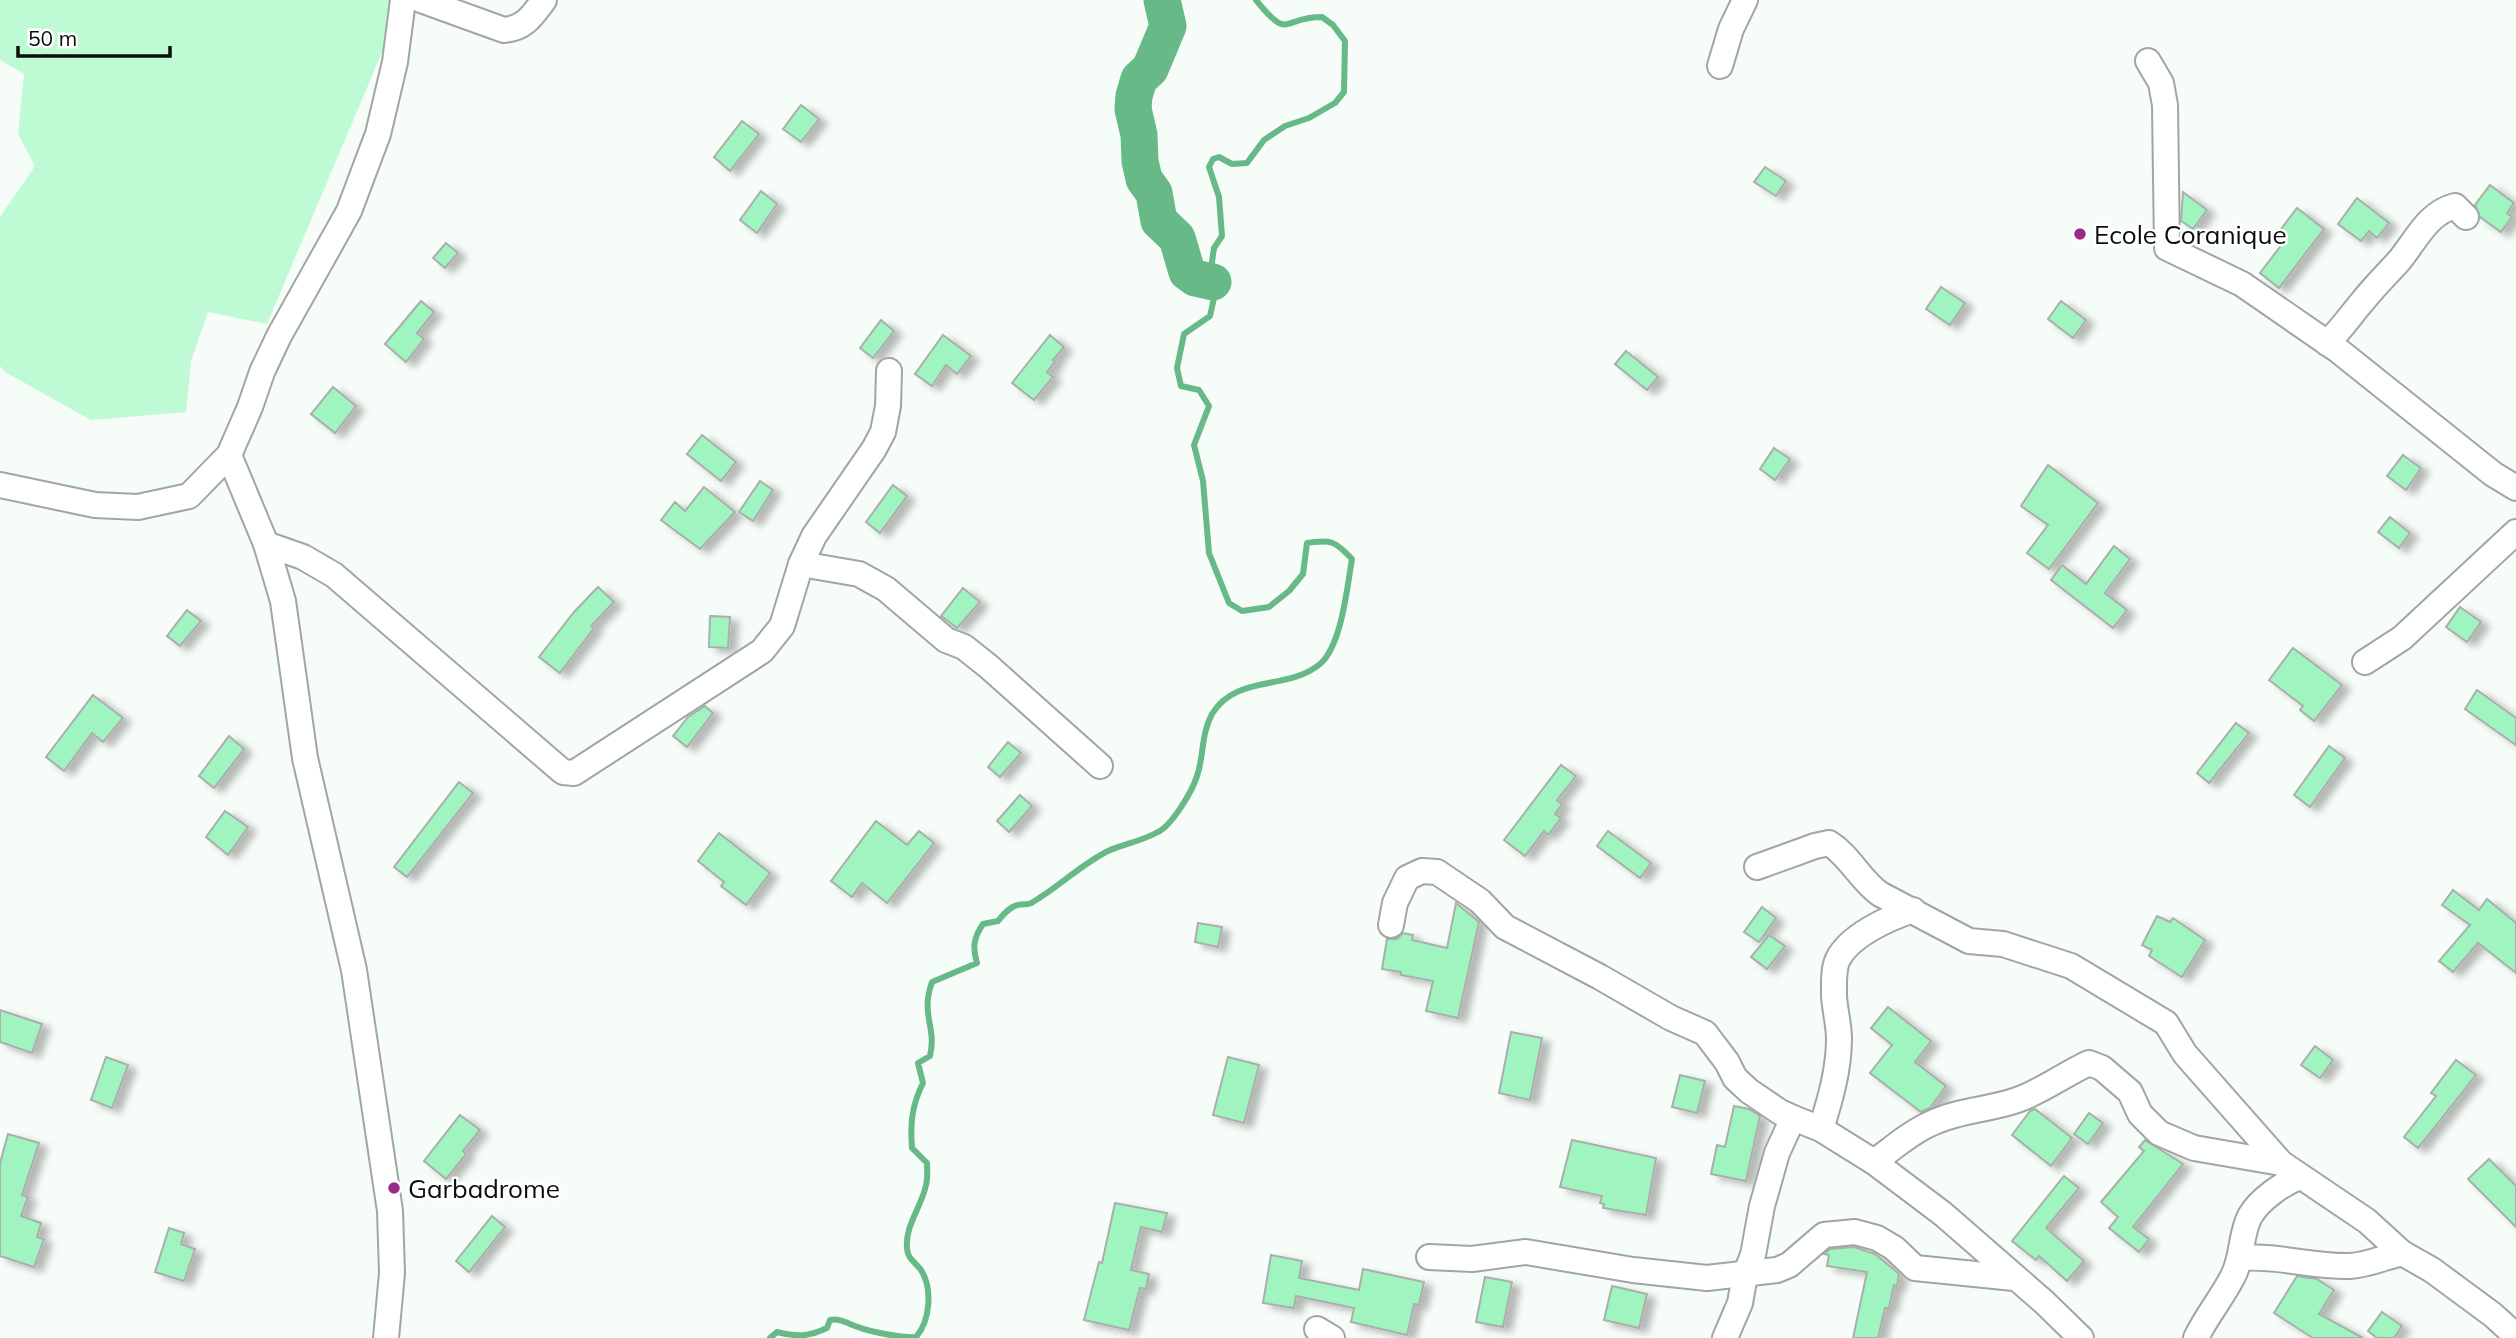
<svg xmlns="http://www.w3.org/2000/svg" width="2516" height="1338" font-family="Mulish,sans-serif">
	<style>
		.green { fill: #befad3 }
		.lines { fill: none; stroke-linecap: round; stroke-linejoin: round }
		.stream { stroke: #67b988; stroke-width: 6 }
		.river { stroke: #67b988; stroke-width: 37 }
		.building { fill: #a0f4c0; stroke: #a9afab; stroke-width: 2; filter: url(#shadow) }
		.minor-casing { stroke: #a0a6a2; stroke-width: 28 }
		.minor { stroke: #fff; stroke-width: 24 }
		.poi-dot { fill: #9c2a87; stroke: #fff; stroke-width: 2.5 }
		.labels { text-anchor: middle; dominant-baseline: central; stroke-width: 5; stroke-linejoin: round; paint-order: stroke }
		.poi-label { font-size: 26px; fill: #0b0d0c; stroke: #fff; text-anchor: start }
	</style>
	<defs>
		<filter id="shadow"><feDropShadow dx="8" dy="4.5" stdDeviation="3.5" flood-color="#0004"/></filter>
	</defs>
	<rect width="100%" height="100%" fill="#f6fcf8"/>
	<polygon class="green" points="0,0 389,0 388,38 267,324 208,312 191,361 186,412 91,420 5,372 0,366 0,217 35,166 18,134 24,74 0,60"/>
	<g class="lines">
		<path class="stream" d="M770 1338 777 1332C797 1337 808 1337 827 1328L830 1320C841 1318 848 1324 858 1327 870 1332 903 1338 916 1337 930 1321 933 1289 921 1270 915 1262 907 1258 907 1248 905 1225 922 1206 926 1185 928 1178 927 1170 927 1163L912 1148C910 1123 912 1105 923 1083L918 1063 930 1056C937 1027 920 1015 932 982L977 963C972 947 974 937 983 924L998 921C1003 915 1009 907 1018 905 1024 903 1028 906 1033 902 1059 887 1080 865 1108 851 1124 844 1142 841 1158 832 1172 825 1192 792 1197 776 1204 756 1201 734 1212 714 1236 674 1288 691 1320 664 1342 645 1347 587 1352 559 1335 541 1331 539 1307 543L1303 574 1289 591 1269 607 1242 611 1229 603 1209 553 1203 481 1194 445 1209 406 1199 390 1181 386 1177 368 1184 334 1210 316 1214 298 1212 262 1214 248 1222 236 1219 197 1209 167 1213 159 1219 157 1232 164 1247 163 1264 140 1285 126 1309 118 1335 103 1344 92 1345 41 1333 25 1322 17C1281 17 1290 42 1256 0"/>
		<polyline class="river" points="1162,0 1168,26 1150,69 1139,79 1134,96 1133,109 1139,135 1140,161 1144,179 1154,193 1159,221 1177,238 1187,272 1195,278 1213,282"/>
	</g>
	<g class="building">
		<polygon points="801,105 819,119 801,142 783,129"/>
		<polygon points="742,121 759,134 730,171 714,157"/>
		<polygon points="1765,167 1786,181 1776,196 1754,182"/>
		<polygon points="2490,185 2514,203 2507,213 2512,217 2501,232 2480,217 2475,205"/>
		<polygon points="761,191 777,204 757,233 740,220"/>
		<polygon points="2183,192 2207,210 2193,229 2181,221"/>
		<polygon points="2357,198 2389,223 2377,238 2369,231 2361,241 2338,224"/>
		<polygon points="2297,208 2324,229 2279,288 2260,273 2286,239 2278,233"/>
		<polygon points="446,243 458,253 445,268 433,258"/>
		<polygon points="1941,287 1965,303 1950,325 1926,309"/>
		<polygon points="421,301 434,312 417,333 424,339 406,362 385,344"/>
		<polygon points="2061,301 2086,320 2073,338 2048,319"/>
		<polygon points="881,320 894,331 873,358 860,348"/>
		<polygon points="943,335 971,356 957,374 946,365 932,386 915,374"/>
		<polygon points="1050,335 1064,347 1053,360 1055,361 1047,372 1053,377 1034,400 1012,383"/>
		<polygon points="1626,351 1658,377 1647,390 1615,364"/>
		<polygon points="333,387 356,406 335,433 311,414"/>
		<polygon points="702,435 736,462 721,481 687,454"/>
		<polygon points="1774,448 1790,459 1775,480 1760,469"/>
		<polygon points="2403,455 2421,468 2406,490 2387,476"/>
		<polygon points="2048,465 2098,503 2049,569 2027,553 2048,525 2021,506"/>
		<polygon points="760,481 773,490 753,521 739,512"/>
		<polygon points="893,485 907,496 880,533 866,522"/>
		<polygon points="704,487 735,512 700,549 661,520 675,502 685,511"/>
		<polygon points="2390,517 2410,533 2399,548 2378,532"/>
		<polygon points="2114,546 2130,559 2105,593 2127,610 2113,628 2051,580 2062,565 2086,584"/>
		<polygon points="598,587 614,602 591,626 594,628 560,673 539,657 574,612"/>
		<polygon points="963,588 980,602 957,628 941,616"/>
		<polygon points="2460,607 2481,622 2467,642 2446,627"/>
		<polygon points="187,610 201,621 180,646 167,636"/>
		<polygon points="710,616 730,617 728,648 709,647"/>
		<polygon points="2293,648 2342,685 2314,721 2300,710 2303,706 2269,680"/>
		<polygon points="2477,690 2516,718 2516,745 2465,709"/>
		<polygon points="93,695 123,718 103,742 92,733 64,771 46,757"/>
		<polygon points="705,706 713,713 687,747 673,736 688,717"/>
		<polygon points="2236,723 2249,733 2209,783 2197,773"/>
		<polygon points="229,736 244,749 214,788 199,776"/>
		<polygon points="1008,742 1021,753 1000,777 988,767"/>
		<polygon points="2329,746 2345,758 2310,807 2294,795"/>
		<polygon points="1561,765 1576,776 1557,800 1562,804 1555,814 1561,818 1548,835 1544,831 1525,856 1504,840"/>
		<polygon points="459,782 473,793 407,877 394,867"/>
		<polygon points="1020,795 1032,806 1009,832 997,821"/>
		<polygon points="225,811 248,827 228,855 206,837"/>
		<polygon points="876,821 907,845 919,831 934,843 887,903 862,883 852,897 831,881"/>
		<polygon points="1608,831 1651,863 1640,878 1597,846"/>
		<polygon points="719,833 770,873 746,905 721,886 724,882 698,861"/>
		<polygon points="2453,890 2479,910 2487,899 2516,923 2516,973 2478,943 2453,972 2439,961 2470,925 2442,905"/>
		<polygon points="1456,903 1479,922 1458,1018 1426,1011 1433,981 1401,975 1401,972 1382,969 1387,939 1397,939 1403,933 1413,935 1412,940 1447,948"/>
		<polygon points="1762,907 1776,918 1759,942 1744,932"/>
		<polygon points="2157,916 2170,922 2173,918 2205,940 2182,977 2149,956 2152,950 2142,945"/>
		<polygon points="1198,923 1222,927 1218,947 1195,942"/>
		<polygon points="1769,935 1785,946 1767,969 1751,957"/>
		<polygon points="1888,1007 1931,1041 1915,1062 1946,1086 1930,1108 1921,1112 1870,1073 1892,1045 1871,1028"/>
		<polygon points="0,1010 42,1024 32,1053 0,1042"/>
		<polygon points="1511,1032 1542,1038 1530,1100 1499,1093"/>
		<polygon points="2315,1046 2333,1060 2320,1078 2301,1065"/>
		<polygon points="106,1057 128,1065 112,1108 91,1100"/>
		<polygon points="1228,1057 1259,1065 1244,1123 1213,1115"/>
		<polygon points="2456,1060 2476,1075 2418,1148 2404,1137 2436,1096 2431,1093"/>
		<polygon points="1680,1075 1705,1081 1697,1113 1672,1107"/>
		<polygon points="1734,1106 1749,1109 1760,1116 1746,1181 1711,1174 1717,1145 1725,1147"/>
		<polygon points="2035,1109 2072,1138 2051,1166 2012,1135 2030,1111"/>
		<polygon points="2089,1113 2103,1123 2088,1144 2074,1134"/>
		<polygon points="460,1115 480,1130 463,1151 466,1154 446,1179 424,1161"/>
		<polygon points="8,1134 39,1143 22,1195 28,1197 21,1216 41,1223 37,1237 44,1239 34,1267 0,1256 0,1163"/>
		<polygon points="1572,1140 1656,1158 1646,1215 1603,1208 1604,1204 1600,1203 1602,1196 1560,1187"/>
		<polygon points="2145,1140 2183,1164 2133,1227 2149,1239 2139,1252 2109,1228 2118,1217 2101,1202 2144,1151 2139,1147"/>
		<polygon points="2489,1159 2516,1186 2516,1227 2468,1179"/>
		<polygon points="2064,1176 2079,1188 2046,1228 2084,1261 2067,1281 2039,1256 2036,1260 2012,1241"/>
		<polygon points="1115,1203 1167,1213 1162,1232 1141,1227 1131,1270 1149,1274 1146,1289 1140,1288 1129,1330 1084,1320 1099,1262 1102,1263"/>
		<polygon points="492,1216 505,1227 469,1272 456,1261"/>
		<polygon points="169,1228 184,1233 181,1244 195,1249 184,1281 155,1272"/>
		<polygon points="1854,1247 1875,1254 1899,1274 1897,1286 1894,1285 1889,1308 1885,1308 1878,1338 1853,1338 1867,1272 1827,1266 1829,1255 1824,1254 1830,1249"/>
		<polygon points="1271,1255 1302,1261 1299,1278 1359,1290 1363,1269 1424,1282 1419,1305 1414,1304 1407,1335 1351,1322 1354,1308 1296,1296 1294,1308 1263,1303"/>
		<polygon points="2297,1276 2317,1279 2334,1290 2319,1314 2363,1338 2313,1338 2274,1313"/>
		<polygon points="1485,1277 1512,1282 1503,1327 1476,1322"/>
		<polygon points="1612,1286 1647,1294 1639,1328 1604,1320"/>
		<polygon points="2382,1312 2402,1326 2394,1338 2377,1338 2368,1331"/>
	</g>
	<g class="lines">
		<g class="minor-casing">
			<g id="minor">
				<path d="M421 0 504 30C525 28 532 16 544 0"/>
				<polyline points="2148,61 2161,83 2165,105 2167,248 2242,284 2339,351 2493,474 2516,488"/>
				<polyline points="1720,66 1731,29 1745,0"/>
				<path d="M2327 343C2340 331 2350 316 2362 302 2373 288 2386 275 2398 262 2416 241 2427 213 2455 206L2466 217"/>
				<polyline points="229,455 266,544 283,601 305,758 354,970 390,1211 392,1273 386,1338"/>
				<polyline points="0,485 95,505 138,507 189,496 229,455 250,407 262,372 279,336 349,211 378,134 395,62 403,0"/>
				<polyline points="266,544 303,557 334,575 563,772 574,773 762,651 782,626 801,564 814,536 874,449 883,432 888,406 889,371"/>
				<polyline points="801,564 859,574 886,589 946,640 964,647 988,666 1100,766"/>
				<polyline points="2365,662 2402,638 2516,532"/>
				<path d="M1757 867 1815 846 1829 843C1850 856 1860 880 1880 894L1969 941 2003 944 2071 966 2166 1023 2185 1054 2281 1163 2367 1221 2402 1253 2432 1270 2493 1315 2516 1336"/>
				<polyline points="1391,925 1395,903 1407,878 1422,871 1437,872 1480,901 1505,927 1600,977 1671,1018 1705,1033 1727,1062 1735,1078 1749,1091 1780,1112 1793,1118"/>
				<path d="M1821 1129C1830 1100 1839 1070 1839 1039 1839 1025 1835 1011 1834 996 1834 985 1833 969 1838 959 1850 935 1889 918 1913 910"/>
				<polyline points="1429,1257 1472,1259 1526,1252 1633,1270 1707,1278 1777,1270 1789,1265 1824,1235 1855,1232 1877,1238 1894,1248 1915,1268 2014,1278"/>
				<path d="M2241 1258C2278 1255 2313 1267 2350 1266 2368 1265 2385 1257 2402 1253"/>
				<polyline points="1317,1329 1332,1338"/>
				<polyline points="1725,1338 1740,1303 1745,1275 1753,1255 1762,1206 1777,1153 1793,1118 1821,1129 1874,1162"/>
				<path d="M2081 1338 2044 1302 1943 1214 1874 1162C1893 1148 1911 1132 1932 1123 1959 1110 1989 1110 2017 1100 2041 1092 2065 1074 2089 1063L2102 1068 2130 1092 2140 1114 2159 1133 2194 1148 2281 1163"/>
				<path d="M2196 1338C2206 1317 2221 1299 2232 1278 2243 1259 2240 1235 2250 1216 2259 1200 2283 1183 2300 1177"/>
			</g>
		</g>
		<use href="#minor" class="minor"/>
	</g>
	<g class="poi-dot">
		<circle cx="2080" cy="234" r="7"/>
		<circle cx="394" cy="1188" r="7"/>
	</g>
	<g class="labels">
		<g class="poi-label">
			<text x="2094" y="234">Ecole Coranique</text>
			<text x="408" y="1188">Garbadrome</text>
		</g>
	</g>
	<path d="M18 46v10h152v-10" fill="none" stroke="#0b0d0c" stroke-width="3.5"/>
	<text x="28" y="46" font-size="21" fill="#0b0d0c" stroke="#ffffff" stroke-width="5" paint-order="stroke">50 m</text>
</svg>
